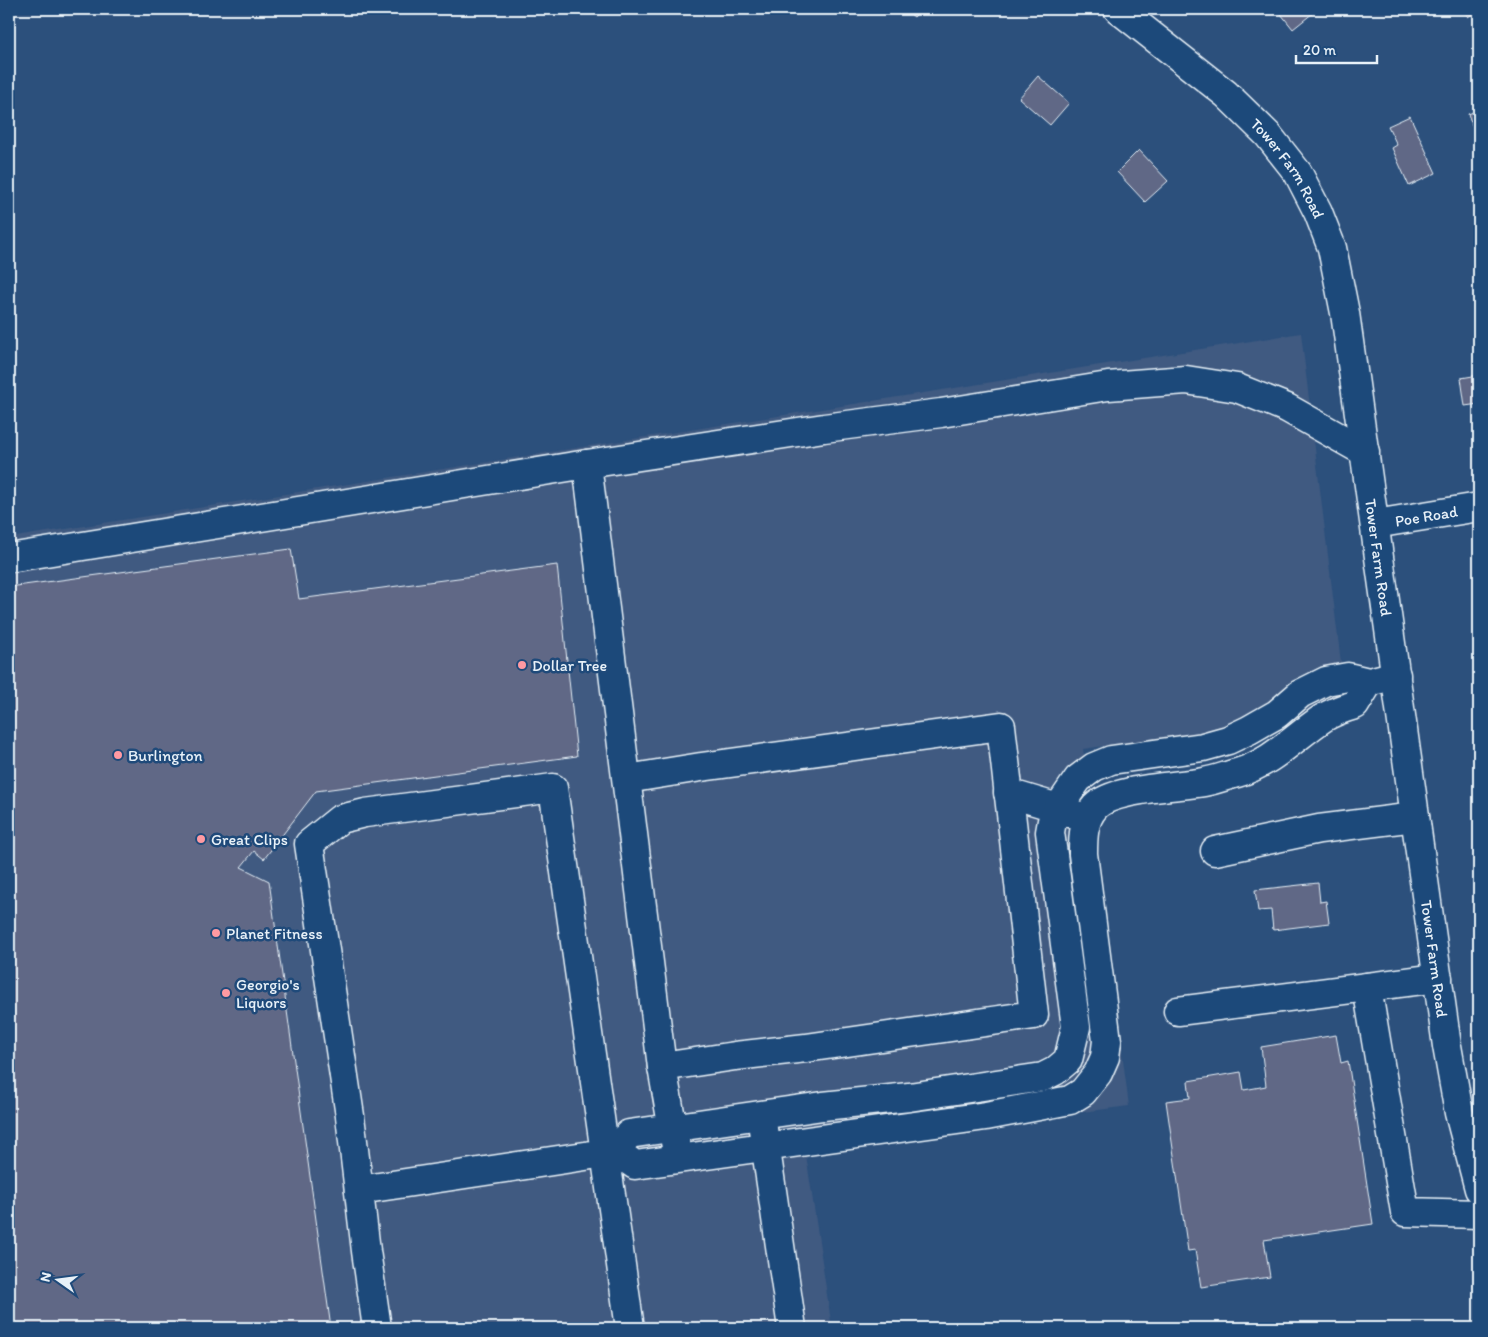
<svg xmlns="http://www.w3.org/2000/svg" width="1488" height="1337" font-family="Itim,sans-serif">
	<style>
		.built { fill: #3f5a81 }
		.building { fill: #616886; stroke: #e8f1f8 }
		.lines { fill: none; stroke-linecap: round; stroke-linejoin: round }
		.minor-casing { stroke: #e8f1f8; stroke-width: 31 }
		.minor { stroke: #1f4a7a; stroke-width: 28 }
		.poi-dot { fill: #ff9aa2; stroke: #1f4a7a; stroke-width: 2 }
		.labels { text-anchor: middle; dominant-baseline: central; stroke-width: 5; stroke-linejoin: round; paint-order: stroke }
		.street-label { font-size: 16px; fill: #e8f1f8; stroke: #1f4a7a }
		.poi-label { font-size: 16px; fill: #e8f1f8; stroke: #1f4a7a; text-anchor: start }
	</style>
	<rect width="100%" height="100%" fill="#2c507c"/>
	<filter id="ink" filterUnits="userSpaceOnUse"><feTurbulence type="fractalNoise" baseFrequency=".02" numOctaves="2"/><feDisplacementMap in="SourceGraphic" scale="10" xChannelSelector="R" yChannelSelector="G"/><feConvolveMatrix kernelMatrix="1 2 1 2 8 2 1 2 1" color-interpolation-filters="sRGB"/></filter>
	<g filter="url(#ink)">
		<polygon class="built" points="1301,333 1347,712 1083,749 1129,1106 805,1148 832,1328 9,1328 9,538"/>
		<g class="building">
			<polygon points="904,9 922,9 914,17"/>
			<polygon points="1277,9 1318,9 1293,29"/>
			<polygon points="1463,9 1479,9 1468,17"/>
			<polygon points="1038,76 1069,103 1050,125 1019,98"/>
			<polygon points="1479,110 1479,137 1477,138 1468,114"/>
			<polygon points="1410,116 1436,173 1409,186 1392,148 1397,145 1388,126"/>
			<polygon points="1139,150 1168,181 1145,202 1117,172"/>
			<polygon points="1479,375 1479,404 1465,406 1461,378"/>
			<polygon points="291,549 299,599 557,565 577,756 316,791 264,859 254,851 241,867 269,881 331,1328 9,1328 9,587"/>
			<polygon points="1318,883 1320,902 1326,901 1329,923 1273,930 1271,910 1258,911 1255,890"/>
			<polygon points="1336,1035 1341,1063 1348,1061 1373,1224 1264,1240 1270,1277 1201,1287 1195,1250 1188,1251 1166,1101 1190,1098 1188,1081 1241,1072 1244,1090 1266,1086 1261,1047"/>
		</g>
		<g class="lines">
			<g class="minor-casing">
				<g id="minor">
					<path id="s1" d="M1118 9 1226 94 1268 135 1298 173 1318 212 1332 248 1345 313 1447 1046 1459 1113 1479 1189"/>
					<polyline points="587,464 662,1067 676,1147"/>
					<path id="s2" d="M1375 524 1479 507"/>
					<polyline points="9,558 587,464 824,428 941,413 1108,386 1186,380 1237,388 1287,408 1365,452"/>
					<polyline points="627,779 701,767 1001,726 1034,1015 806,1048 735,1056 662,1067"/>
					<polyline points="1008,793 1058,808 1076,815"/>
					<polyline points="1215,851 1319,829 1415,817"/>
					<polyline points="1367,987 1405,1212 1479,1214"/>
					<polyline points="1178,1011 1438,978"/>
					<polyline points="763,1129 792,1328"/>
					<path d="M615 1151 635 1165 986 1116 1070 1100 1083 1092 1098 1073 1105 1057 1107 1041 1083 854C1083 838 1083 820 1095 807 1113 788 1177 787 1204 782 1215 780 1226 776 1237 773 1270 764 1296 736 1323 718 1333 712 1344 708 1355 705L1369 682"/>
					<polyline points="359,1190 605,1153 615,1151 629,1134 823,1106 909,1097 1043,1077 1055,1071 1068,1060 1076,1027 1050,832 1052,821 1058,808 1067,795 1078,779 1094,767 1111,760 1203,747 1228,740 1249,730 1277,714 1300,694 1326,681 1348,677 1369,682 1396,675"/>
					<polyline points="377,1328 366,1251 350,1116 309,844 340,819 365,813 553,788 630,1328"/>
				</g>
			</g>
			<use href="#minor" class="minor"/>
		</g>
	</g>
	<g class="poi-dot">
		<circle cx="522" cy="665" r="5"/>
		<circle cx="118" cy="755" r="5"/>
		<circle cx="201" cy="839" r="5"/>
		<circle cx="216" cy="933" r="5"/>
		<circle cx="226" cy="993" r="5"/>
	</g>
	<g class="labels">
		<g class="street-label">
			<text stroke="none"><textPath href="#s1" startOffset="235">Tower Farm Road</textPath></text>
			<text stroke="none"><textPath href="#s2" startOffset="52">Poe Road</textPath></text>
			<text stroke="none"><textPath href="#s1" startOffset="640">Tower Farm Road</textPath></text>
			<text stroke="none"><textPath href="#s1" startOffset="1045">Tower Farm Road</textPath></text>
		</g>
		<g class="poi-label">
			<text x="532" y="665">Dollar Tree</text>
			<text x="128" y="755">Burlington</text>
			<text x="211" y="839">Great Clips</text>
			<text x="226" y="933">Planet Fitness</text>
			<text x="236" y="984">Georgio's<tspan x="236" dy="18">Liquors</tspan></text>
		</g>
	</g>
	<rect width="1488" height="1337" fill="none" stroke="#1f4a7a" stroke-width="30"/>
	<rect x="15" y="15" width="1458" height="1307" fill="none" stroke="#e8f1f8" stroke-width="2" filter="url(#ink)"/>
	<g transform="translate(58 1280) rotate(284)" stroke="#1f4a7a" stroke-width="4" paint-order="stroke">
	<path d="M0-4L9 19L0 12L-9 19Z" fill="#e8f1f8"/>
	<text y="-8" font-size="14" font-weight="bold" text-anchor="middle" fill="#e8f1f8">N</text>
	</g>
	<path d="M1296 55v8h81v-8" fill="none" stroke="#e8f1f8" stroke-width="2.5"/>
	<text x="1303" y="55" font-size="15" fill="#e8f1f8" stroke="#1f4a7a" stroke-width="4" paint-order="stroke">20 m</text>
</svg>
